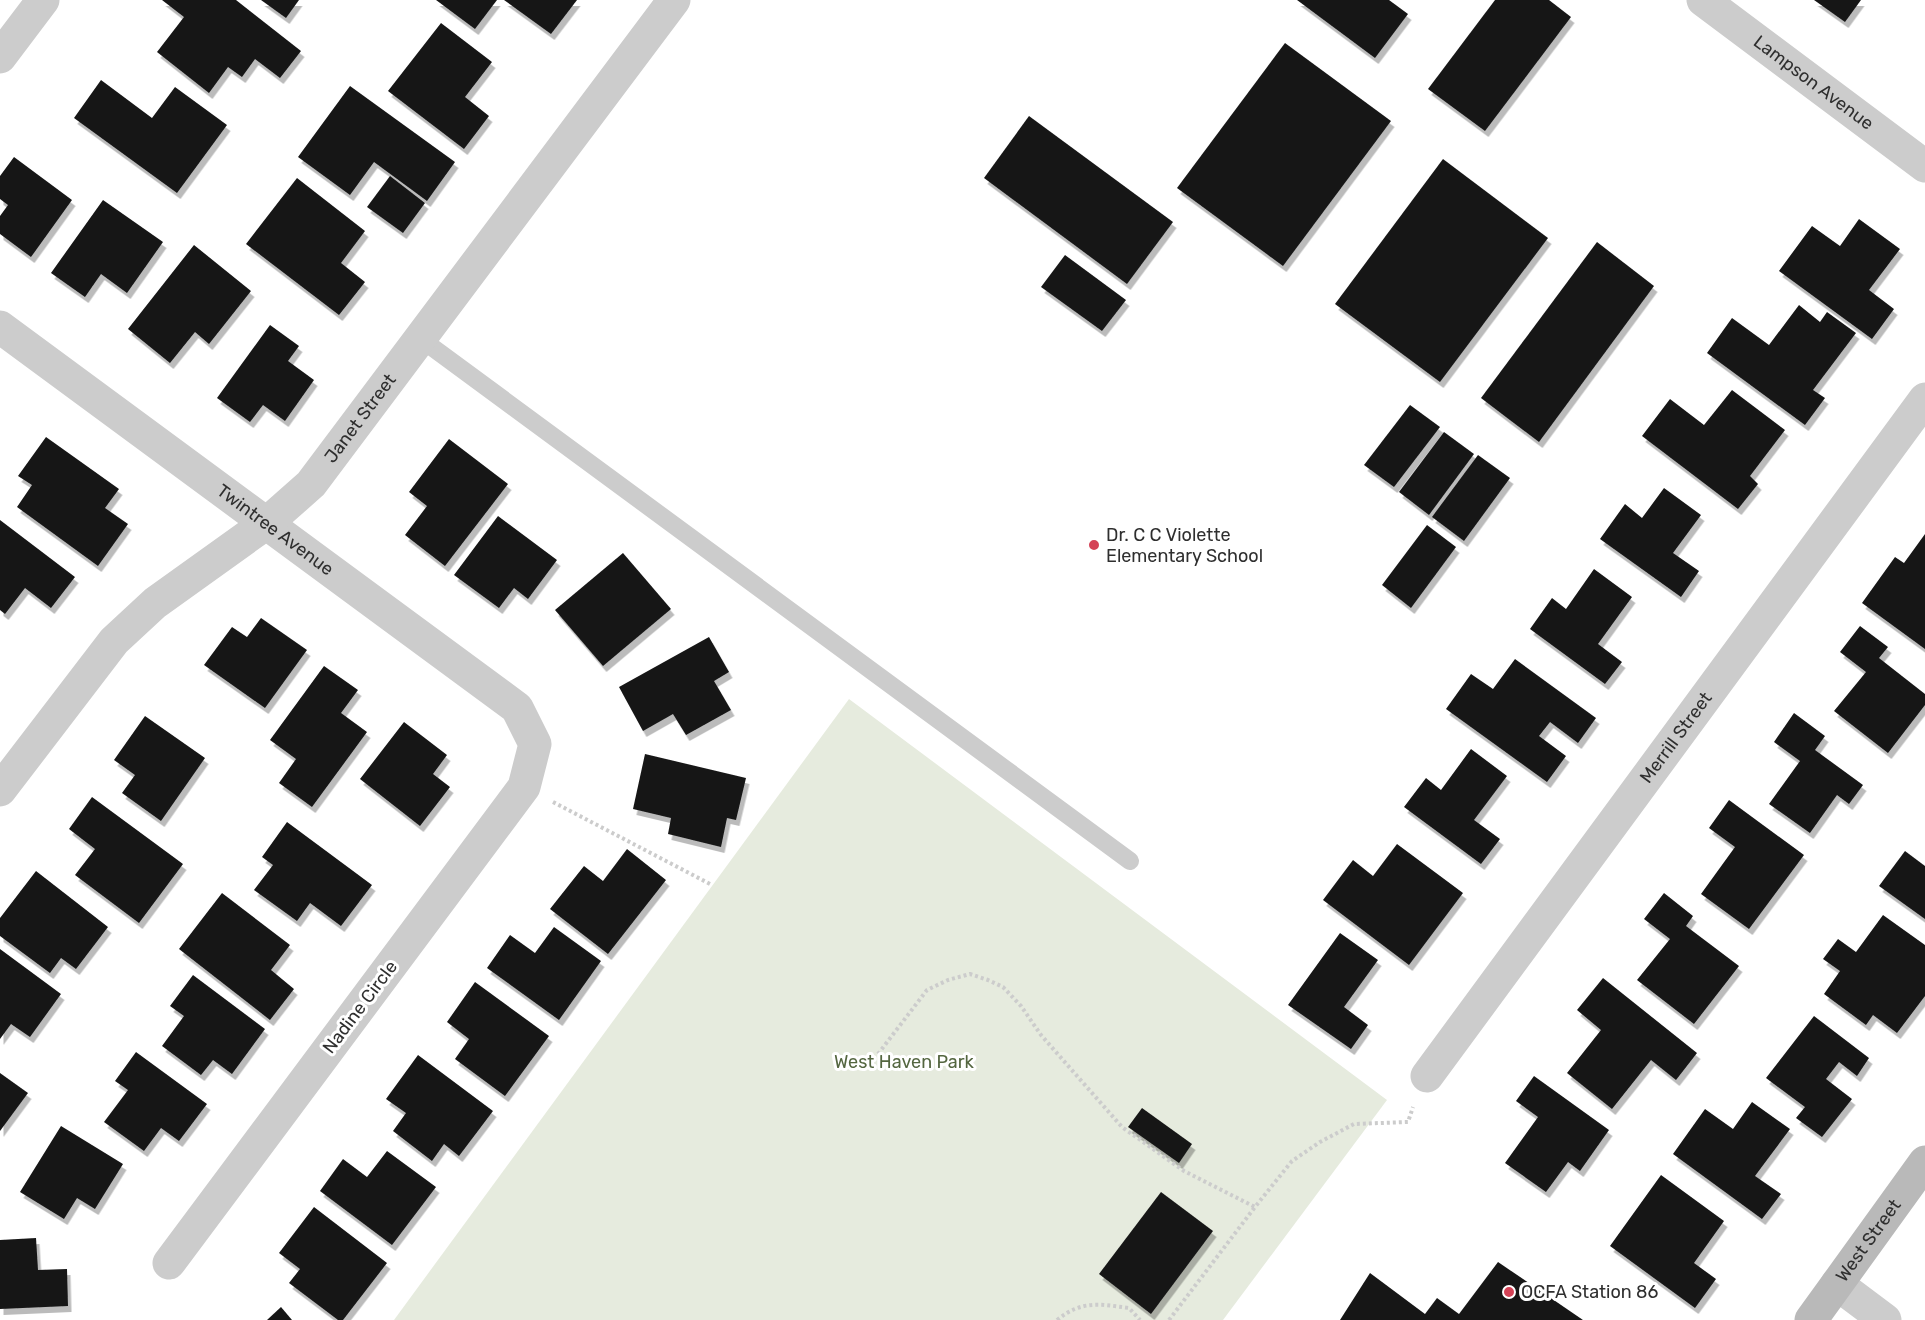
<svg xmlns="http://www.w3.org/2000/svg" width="1925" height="1320" font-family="Rubik,sans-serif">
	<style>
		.green { fill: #e6ebde }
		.building { fill: #161616; filter: url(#shadow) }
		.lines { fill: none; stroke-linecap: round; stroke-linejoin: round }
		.path { stroke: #ccc; stroke-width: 4; stroke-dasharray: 3 3; stroke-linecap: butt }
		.service { stroke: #ccc; stroke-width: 18 }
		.minor { stroke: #ccc; stroke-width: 33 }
		.tertiary { stroke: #ccc; stroke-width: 33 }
		.secondary { stroke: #b9b9b9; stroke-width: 33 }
		.poi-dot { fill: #d44256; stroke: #fff; stroke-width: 2 }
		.labels { text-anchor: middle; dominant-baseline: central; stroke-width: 6; stroke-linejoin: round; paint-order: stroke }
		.street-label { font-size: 18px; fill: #2f2f2f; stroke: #fff }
		.poi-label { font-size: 18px; fill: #2f2f2f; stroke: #fff; text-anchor: start }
		.park-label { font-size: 18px; fill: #546640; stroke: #fff }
	</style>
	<defs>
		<filter id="shadow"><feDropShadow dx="3.5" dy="6" stdDeviation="0" flood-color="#0004"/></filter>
	</defs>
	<rect width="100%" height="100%" fill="#fff"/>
	<polygon class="green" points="849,699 1387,1100 1223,1320 394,1320"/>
	<g class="building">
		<polygon points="162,0 236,0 301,51 280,78 255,59 242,77 228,67 209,93 157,52 184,17"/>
		<polygon points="261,0 299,0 286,18"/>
		<polygon points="436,0 497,0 475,29"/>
		<polygon points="504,0 577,0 551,34"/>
		<polygon points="1297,0 1389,0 1408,14 1375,58"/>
		<polygon points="1495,0 1549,0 1571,17 1485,131 1428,89"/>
		<polygon points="1814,0 1861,0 1845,22"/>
		<polygon points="441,23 492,62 465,97 489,116 464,149 388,91"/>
		<polygon points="1285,43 1391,121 1283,266 1177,188"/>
		<polygon points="101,80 152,118 175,87 227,125 177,193 74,118"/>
		<polygon points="350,86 455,162 427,201 374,162 350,195 298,157"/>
		<polygon points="1029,116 1173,222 1127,284 984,178"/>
		<polygon points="14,157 72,200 31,257 0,234 0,216 8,205 0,199 0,176"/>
		<polygon points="1443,159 1548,238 1440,382 1335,304"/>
		<polygon points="390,176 425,203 403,233 367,207"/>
		<polygon points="297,178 365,231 341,263 365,282 339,315 246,244"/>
		<polygon points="103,200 163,242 127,293 101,274 85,297 51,273"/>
		<polygon points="1859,219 1900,249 1869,290 1894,309 1872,339 1779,271 1812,226 1840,246"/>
		<polygon points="1597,242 1654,286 1539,442 1481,398"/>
		<polygon points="194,245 251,291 209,344 195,332 170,363 128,329"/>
		<polygon points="1065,255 1126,300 1102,331 1041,287"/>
		<polygon points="1799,305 1820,322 1827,312 1856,333 1813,390 1825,398 1805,425 1707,353 1732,318 1769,345"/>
		<polygon points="270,325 299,346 288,361 314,380 285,421 263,405 250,422 217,398"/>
		<polygon points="1732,390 1785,430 1750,476 1758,484 1738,509 1642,436 1670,399 1704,425"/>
		<polygon points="1410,405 1440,427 1394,487 1364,465"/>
		<polygon points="1444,432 1474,454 1429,515 1399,492"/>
		<polygon points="46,437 119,489 105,508 128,524 98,566 17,507 32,485 18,476"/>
		<polygon points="449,439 508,484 445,566 405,535 427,506 409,492"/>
		<polygon points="1478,455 1510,478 1464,541 1432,517"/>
		<polygon points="1664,488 1701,515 1673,553 1699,571 1681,597 1600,539 1625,504 1642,518"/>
		<polygon points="498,516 557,560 528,599 514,588 499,608 454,575"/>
		<polygon points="0,520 75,577 51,608 25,588 5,614 0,610"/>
		<polygon points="1427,525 1456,547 1411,608 1382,585"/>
		<polygon points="1925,534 1925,649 1862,603 1895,557 1904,563"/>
		<polygon points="623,553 671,609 603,666 555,610"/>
		<polygon points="1594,569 1632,597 1598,644 1622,662 1605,684 1530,629 1552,598 1566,609"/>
		<polygon points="261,618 307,650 265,708 204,665 232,627 247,637"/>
		<polygon points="1860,626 1888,647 1879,658 1925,694 1925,705 1888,753 1834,711 1866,672 1840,652"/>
		<polygon points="709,637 729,672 714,681 731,710 686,735 673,714 643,731 619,687"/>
		<polygon points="1515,659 1596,718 1578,743 1550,722 1539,736 1566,756 1547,782 1446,709 1471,674 1493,689"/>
		<polygon points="324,666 358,690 341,713 367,732 312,807 279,783 296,759 270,740"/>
		<polygon points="1794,713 1825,736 1815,750 1863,785 1849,804 1837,795 1810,833 1769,804 1800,761 1774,742"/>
		<polygon points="145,716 205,758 161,821 122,793 135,775 114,760"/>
		<polygon points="404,722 447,755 433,774 450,787 420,826 360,779"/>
		<polygon points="1471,749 1507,776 1474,820 1500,839 1481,864 1404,807 1426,778 1441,790"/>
		<polygon points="645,754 746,778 736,820 727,818 721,847 668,834 671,818 633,809"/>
		<polygon points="92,797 183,864 139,923 75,875 95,849 69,829"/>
		<polygon points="1729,800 1804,855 1749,929 1701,894 1735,847 1709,828"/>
		<polygon points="287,822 372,885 341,926 310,903 297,921 254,890 273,865 262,857"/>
		<polygon points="1397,844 1463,893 1409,965 1323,900 1353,860 1373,876"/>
		<polygon points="627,849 666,880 608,954 550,909 584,866 603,881"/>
		<polygon points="1905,851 1925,866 1925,919 1879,886"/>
		<polygon points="36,871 108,927 76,969 61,958 50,973 0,936 0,918"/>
		<polygon points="222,893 290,945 271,970 294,989 270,1020 179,949"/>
		<polygon points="1664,893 1693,916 1686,926 1739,966 1694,1024 1637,980 1670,939 1644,919"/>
		<polygon points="1883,915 1925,945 1925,996 1897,1033 1873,1015 1866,1025 1824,994 1840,971 1823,959 1838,939 1856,952"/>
		<polygon points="554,927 601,961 559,1020 487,968 510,935 535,953"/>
		<polygon points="1340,933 1378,960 1344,1007 1368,1025 1351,1049 1288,1005"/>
		<polygon points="0,949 61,994 30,1037 11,1024 0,1039"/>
		<polygon points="193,975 265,1029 232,1074 213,1060 201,1075 162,1046 184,1016 170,1006"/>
		<polygon points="1603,978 1697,1053 1676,1080 1651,1060 1612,1109 1567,1073 1601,1030 1577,1010"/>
		<polygon points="475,982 549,1036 505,1096 455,1059 469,1039 447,1022"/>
		<polygon points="1814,1016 1869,1058 1857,1076 1839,1062 1826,1079 1852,1099 1822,1137 1796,1118 1805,1107 1766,1078"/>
		<polygon points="136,1052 207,1104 179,1141 161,1128 144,1151 104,1122 128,1090 115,1081"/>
		<polygon points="418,1055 493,1111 459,1156 444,1144 432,1161 393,1131 406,1113 386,1099"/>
		<polygon points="0,1073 28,1093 0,1131"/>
		<polygon points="1534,1076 1609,1130 1580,1171 1568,1162 1546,1192 1505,1163 1538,1117 1516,1101"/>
		<polygon points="1752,1102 1790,1129 1755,1176 1781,1194 1762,1219 1673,1154 1705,1109 1733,1129"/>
		<polygon points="1142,1108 1192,1144 1179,1163 1128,1127"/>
		<polygon points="61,1126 123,1164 95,1209 77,1198 64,1219 20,1192"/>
		<polygon points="387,1151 436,1187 392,1245 320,1191 343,1159 367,1177"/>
		<polygon points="1661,1175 1724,1221 1694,1263 1716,1279 1695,1308 1610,1246"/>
		<polygon points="1161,1192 1213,1231 1151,1314 1099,1274"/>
		<polygon points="314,1207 387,1263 343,1320 338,1320 289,1283 300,1269 279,1253"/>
		<polygon points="36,1238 38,1270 67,1269 68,1306 0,1309 0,1240"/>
		<polygon points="1498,1262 1583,1320 1340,1320 1370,1273 1425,1314 1437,1298 1459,1314"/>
		<polygon points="281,1307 292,1320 267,1320"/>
	</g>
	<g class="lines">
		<g class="path">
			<polyline points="553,802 712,885"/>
			<polyline points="878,1054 927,990 948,980 970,974 988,980 1003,987 1021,1006 1041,1035 1122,1127 1184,1171 1255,1207 1292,1161 1320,1142 1354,1124 1408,1122 1413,1107"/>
			<path d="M1057 1320C1082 1300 1099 1304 1129 1308L1140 1320"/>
			<polyline points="1169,1320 1255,1207"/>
		</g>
		<polyline class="service" points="421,339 1130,861"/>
		<g class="minor">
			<polyline points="0,57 43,0"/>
			<path id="s1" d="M0 327 517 708 535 744 524 787 169 1263"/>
			<path id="s2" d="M0 790 114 641 155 603 268 522 311 484 674 0"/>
			<path id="s3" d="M1427 1076 1925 399"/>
			<polyline points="1837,1284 1885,1320"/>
		</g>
		<path class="tertiary" id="s4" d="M1703 0 1925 166"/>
		<path class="secondary" id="s5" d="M1811 1320 1925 1162"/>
	</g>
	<g class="poi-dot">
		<circle cx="1094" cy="545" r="6"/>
		<circle cx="1509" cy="1292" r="6"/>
	</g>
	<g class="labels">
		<g class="street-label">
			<text stroke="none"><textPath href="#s4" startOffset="138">Lampson Avenue</textPath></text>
			<text stroke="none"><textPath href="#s2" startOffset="522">Janet Street</textPath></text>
			<text stroke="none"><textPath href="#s1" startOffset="342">Twintree Avenue</textPath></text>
			<text stroke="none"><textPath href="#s3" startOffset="420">Merrill Street</textPath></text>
			<text transform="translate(360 1007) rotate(-53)">Nadine Circle</text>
			<text stroke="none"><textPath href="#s5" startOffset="98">West Street</textPath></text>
		</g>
		<g class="poi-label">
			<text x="1106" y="535">Dr. C C Violette<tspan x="1106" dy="21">Elementary School</tspan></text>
			<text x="1521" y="1292">OCFA Station 86</text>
		</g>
		<g class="park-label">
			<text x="904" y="1062">West Haven Park</text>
		</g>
	</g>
</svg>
